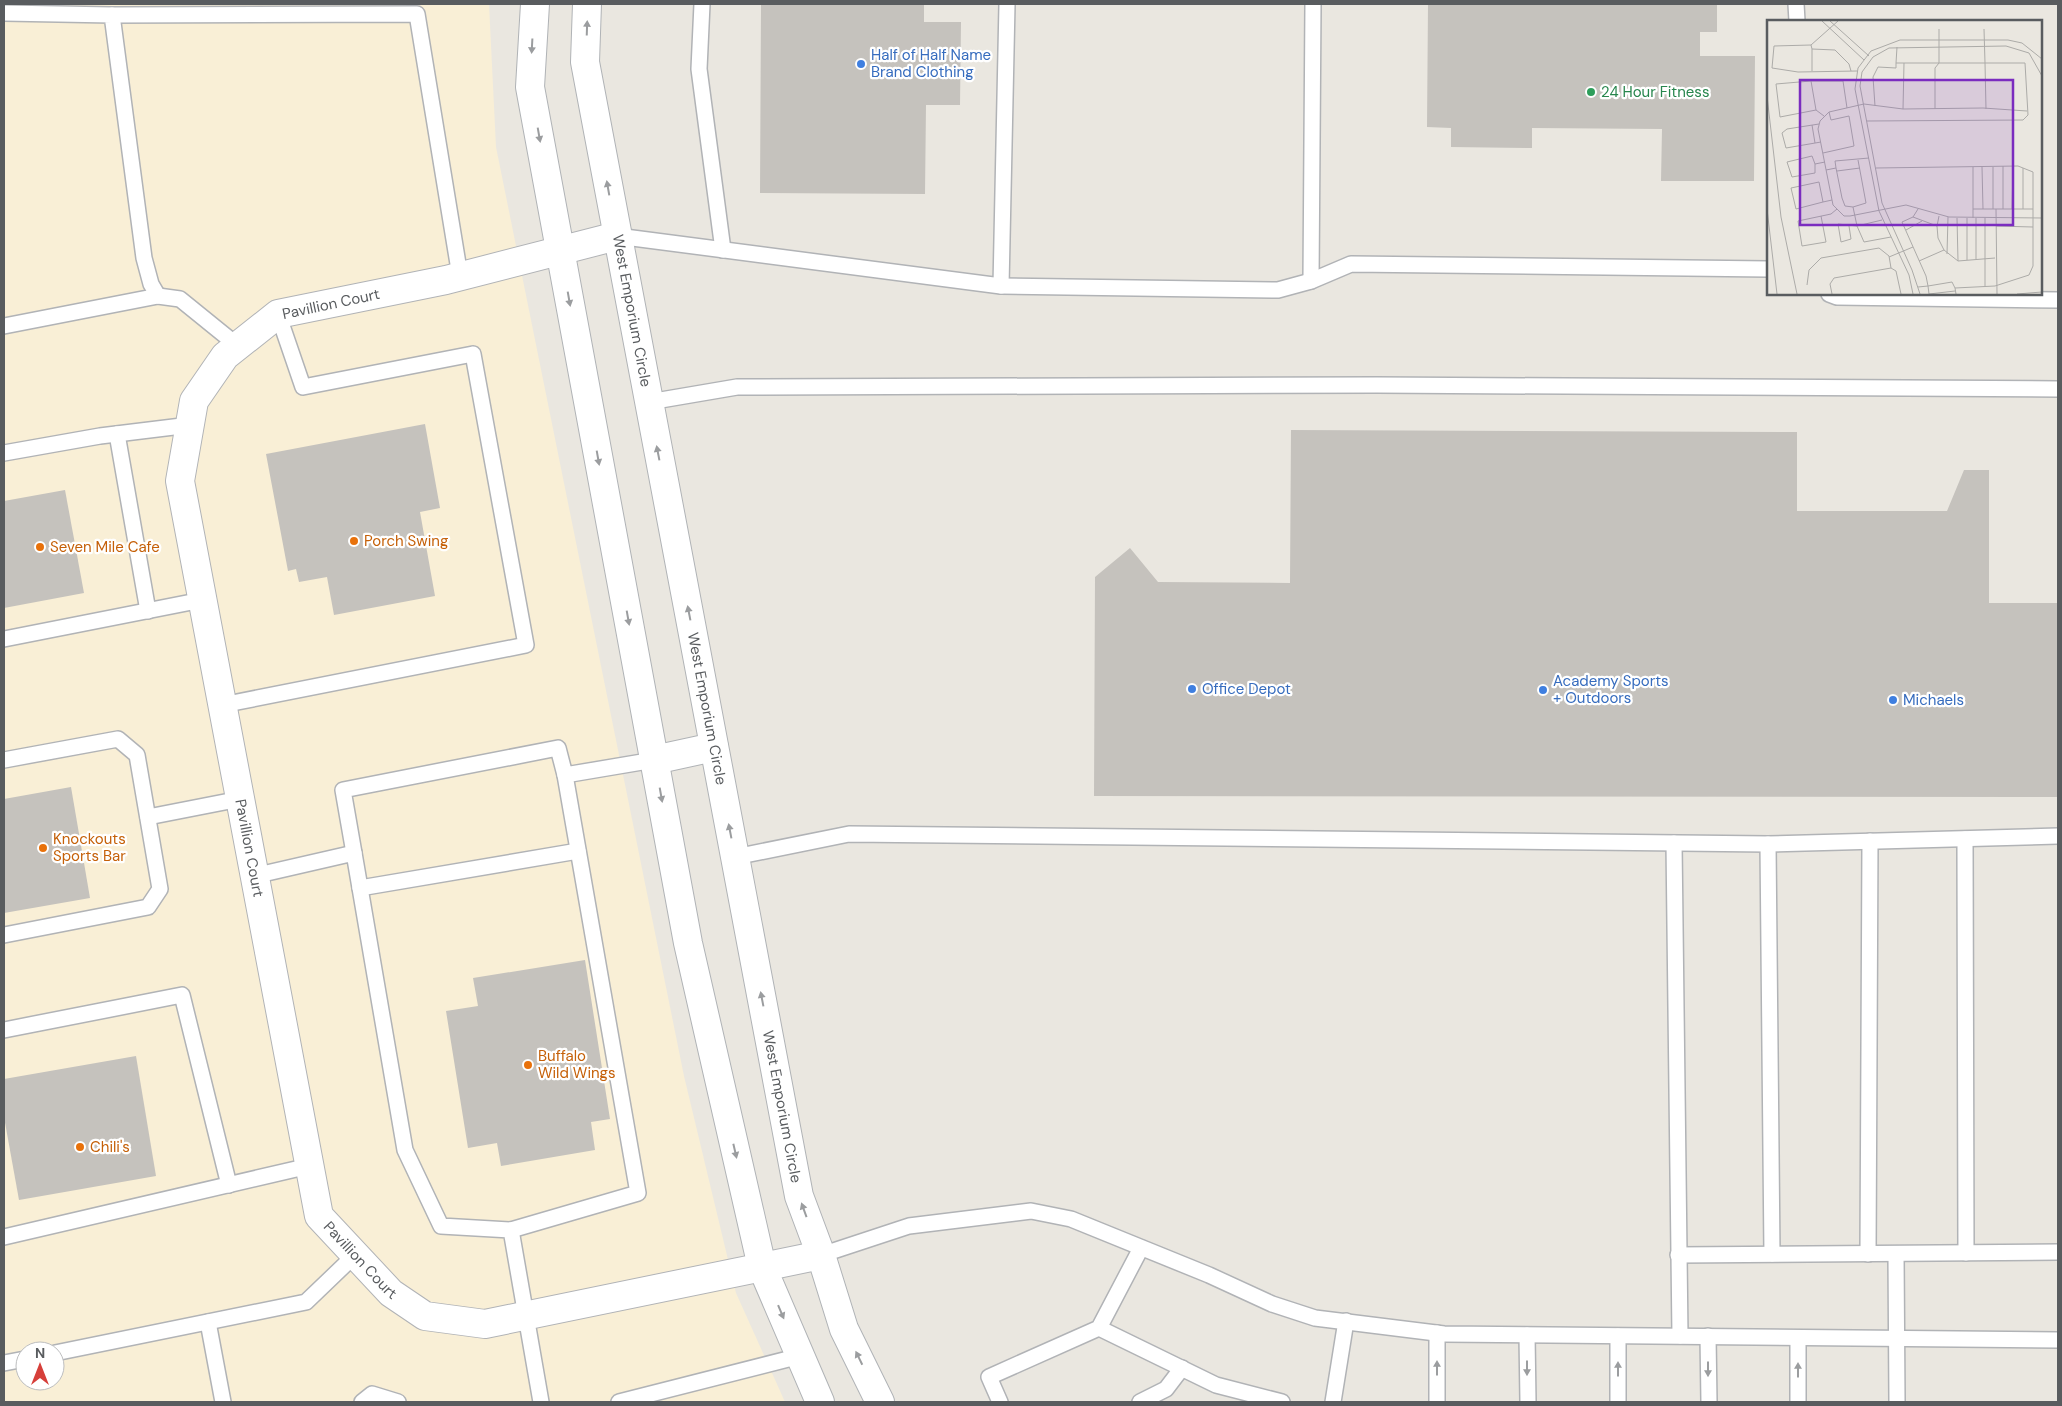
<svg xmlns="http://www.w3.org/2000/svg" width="2062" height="1406" font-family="'DM Sans',sans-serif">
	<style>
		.commercial { fill: #f9efd6; fill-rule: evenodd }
		.building { fill: #c5c2bd }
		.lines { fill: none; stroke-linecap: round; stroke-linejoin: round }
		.lane-casing { stroke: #b1b3b6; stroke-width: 18 }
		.street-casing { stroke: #b1b3b6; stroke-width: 30 }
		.secondary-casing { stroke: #b0b3b6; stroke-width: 30 }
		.lane { stroke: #fff; stroke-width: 15 }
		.street { stroke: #fff; stroke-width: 28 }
		.secondary { stroke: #fff; stroke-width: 28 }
		.oneway { fill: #9b9d9f }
		.shop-dot { fill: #3f7fe0; stroke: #fff; stroke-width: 2 }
		.leisure-dot { fill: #2e9e5b; stroke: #fff; stroke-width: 2 }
		.food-dot { fill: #e8710a; stroke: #fff; stroke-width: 2 }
		.labels { text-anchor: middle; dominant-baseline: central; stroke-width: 4.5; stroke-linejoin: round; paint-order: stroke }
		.shop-label { font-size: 15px; fill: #366cbe; stroke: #fff; text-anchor: start }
		.leisure-label { font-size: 15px; fill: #27864d; stroke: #fff; text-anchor: start }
		.street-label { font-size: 15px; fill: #595c5f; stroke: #fff }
		.food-label { font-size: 15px; fill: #c56008; stroke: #fff; text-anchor: start }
		.inset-road { fill: none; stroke: #acaba8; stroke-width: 1 }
		.view { fill: #7b2cbf; fill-opacity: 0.15; stroke: #7b2cbf; stroke-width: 2.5 }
		.inset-edge { fill: none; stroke: #595c5f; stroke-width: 2.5 }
	</style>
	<rect width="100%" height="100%" fill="#eae7e0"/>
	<path class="commercial" d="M4 4H489L496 147 684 1076 736 1293 785 1402H4ZM25 1351H55V1381H25Z"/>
	<g class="building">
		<polygon points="761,4 924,4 924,22 961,22 960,105 926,105 925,194 760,193"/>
		<polygon points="1428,4 1717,4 1717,32 1700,32 1700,56 1755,56 1754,181 1661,181 1662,129 1532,128 1532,148 1451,147 1451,128 1427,127"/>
		<polygon points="425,424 440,508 420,512 435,596 334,615 327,577 299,582 296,569 288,571 266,454"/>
		<polygon points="1291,430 1797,432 1797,511 1947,511 1964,470 1989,470 1989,603 2058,603 2058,797 1094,796 1095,577 1130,548 1158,582 1290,583"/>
		<polygon points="65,490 84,593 4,608 4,501"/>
		<polygon points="71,787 90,898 4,913 4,799"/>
		<polygon points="585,960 610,1119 591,1122 595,1150 501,1166 497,1143 468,1148 446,1011 478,1006 473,978"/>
		<polygon points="136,1056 156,1176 19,1200 4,1117 4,1079"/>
	</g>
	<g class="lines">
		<g class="lane-casing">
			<g id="lane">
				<polyline points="702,4 699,69 723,250"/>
				<polyline points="1796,4 1797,21"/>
				<polyline points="4,13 112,15 144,258 151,284 158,296"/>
				<polyline points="112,15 417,14 460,276"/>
				<polyline points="617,236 1001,286 1007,4"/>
				<polyline points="1311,281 1313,4"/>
				<polyline points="1001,286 1278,290 1311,281 1351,264 1768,269"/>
				<polyline points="1829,294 1837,297 2058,300"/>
				<polyline points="4,326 158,296 180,299 238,346"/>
				<polyline points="649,402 737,387 1377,385 2058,389"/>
				<polyline points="117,434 148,611"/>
				<polyline points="4,453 100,436 190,425"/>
				<polyline points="4,639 202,600"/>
				<polyline points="222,705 526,645 473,354 303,387 278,314"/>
				<polyline points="4,760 118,739 137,755 160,889 148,907 4,935"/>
				<polyline points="148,817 240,799"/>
				<polyline points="1965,839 1966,1253"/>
				<polyline points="1674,843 1680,1336"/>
				<polyline points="1768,844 1772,1254"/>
				<polyline points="354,853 343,790 558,748 565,775 654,760"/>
				<polyline points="735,857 849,834 1768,844 2058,836"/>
				<polyline points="254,876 354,853 405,1150 441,1226 511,1230 541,1402"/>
				<polyline points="360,888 578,851"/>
				<polyline points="4,1030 182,995 229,1185"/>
				<polyline points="511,1230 638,1193 565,775"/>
				<polyline points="4,1237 309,1166"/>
				<polyline points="1868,1254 1870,841"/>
				<polyline points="1896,1254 1897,1402"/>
				<polyline points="821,1255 909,1226 1031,1211 1071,1219 1209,1275 1272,1304 1315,1318 1444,1334 2058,1340"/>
				<polyline points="1678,1255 2058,1252"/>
				<polyline points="208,1322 223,1402"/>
				<polyline points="1099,1328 1216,1385 1282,1402"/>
				<polyline points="1437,1333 1437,1402"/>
				<polyline points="1527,1335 1528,1402"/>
				<polyline points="1618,1336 1618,1402"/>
				<polyline points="1708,1336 1709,1402"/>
				<polyline points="55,1353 306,1302 355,1255"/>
				<polyline points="4,1363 25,1359"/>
				<polyline points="362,1402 372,1394 398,1402"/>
				<polyline points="619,1402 800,1356"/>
				<polyline points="1000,1402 989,1377 1099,1328 1141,1248"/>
				<polyline points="1140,1402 1166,1389 1182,1368"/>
				<polyline points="1333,1402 1346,1321"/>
				<polyline points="1798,1402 1798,1338"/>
			</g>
		</g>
		<g class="street-casing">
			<g id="street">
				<path id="s1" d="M617 236 446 280 278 314 225 356 194 401 180 481 319 1216 391 1293 425 1316 485 1324 821 1255"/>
			</g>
		</g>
		<g class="secondary-casing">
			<g id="secondary">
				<polyline points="535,4 530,87 688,943 762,1267 820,1402"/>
				<path id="s2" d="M587 4 585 62 799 1196 821 1255 844 1329 880 1402"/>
				<polyline points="654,760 714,747"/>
			</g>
		</g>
		<use href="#lane" class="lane"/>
		<use href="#street" class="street"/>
		<use href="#secondary" class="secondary"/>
	</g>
	<defs><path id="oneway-solid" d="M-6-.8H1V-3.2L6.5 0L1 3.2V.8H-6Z" transform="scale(1.25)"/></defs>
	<g class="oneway">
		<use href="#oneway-solid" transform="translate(587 28) rotate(-88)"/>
		<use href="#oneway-solid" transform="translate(532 46) rotate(93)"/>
		<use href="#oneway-solid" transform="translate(539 135) rotate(80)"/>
		<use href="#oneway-solid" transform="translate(608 188) rotate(-100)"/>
		<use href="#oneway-solid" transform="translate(569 299) rotate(80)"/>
		<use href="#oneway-solid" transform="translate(658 453) rotate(-101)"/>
		<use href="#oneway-solid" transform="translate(598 458) rotate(80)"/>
		<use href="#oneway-solid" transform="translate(689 613) rotate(-101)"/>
		<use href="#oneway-solid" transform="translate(628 618) rotate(80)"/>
		<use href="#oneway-solid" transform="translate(661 795) rotate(80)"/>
		<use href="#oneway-solid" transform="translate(730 831) rotate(-101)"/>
		<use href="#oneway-solid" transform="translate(762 999) rotate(-101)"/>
		<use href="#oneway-solid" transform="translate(735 1151) rotate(77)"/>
		<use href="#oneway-solid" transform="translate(804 1210) rotate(-110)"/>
		<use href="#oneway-solid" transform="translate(781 1312) rotate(67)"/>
		<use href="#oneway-solid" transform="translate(859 1358) rotate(-116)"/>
		<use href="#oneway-solid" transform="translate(1437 1368) rotate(-90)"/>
		<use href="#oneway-solid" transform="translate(1527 1368) rotate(90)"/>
		<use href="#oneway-solid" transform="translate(1618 1369) rotate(-90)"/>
		<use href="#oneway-solid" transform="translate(1708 1369) rotate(90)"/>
		<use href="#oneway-solid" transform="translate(1798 1370) rotate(-90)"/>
	</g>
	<g class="shop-dot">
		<circle cx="861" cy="64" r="5"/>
		<circle cx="1192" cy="689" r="5"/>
		<circle cx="1543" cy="690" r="5"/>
		<circle cx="1893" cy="700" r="5"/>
	</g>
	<circle class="leisure-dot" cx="1591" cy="92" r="5"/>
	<g class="food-dot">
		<circle cx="354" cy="541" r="5"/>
		<circle cx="40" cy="547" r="5"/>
		<circle cx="43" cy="848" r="5"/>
		<circle cx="528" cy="1065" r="5"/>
		<circle cx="80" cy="1147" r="5"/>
	</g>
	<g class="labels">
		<g class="shop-label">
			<text x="871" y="55">Half of Half Name<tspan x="871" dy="17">Brand Clothing</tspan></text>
			<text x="1553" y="681">Academy Sports<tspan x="1553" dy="17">+ Outdoors</tspan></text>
			<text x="1202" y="689">Office Depot</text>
			<text x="1903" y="700">Michaels</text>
		</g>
		<g class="leisure-label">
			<text x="1601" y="92">24 Hour Fitness</text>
		</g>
		<g class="street-label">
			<text transform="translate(331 304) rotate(-12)">Pavillion Court</text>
			<text stroke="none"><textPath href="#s2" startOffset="311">West Emporium Circle</textPath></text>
			<text stroke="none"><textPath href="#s2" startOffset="716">West Emporium Circle</textPath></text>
			<text stroke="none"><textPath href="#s1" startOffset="925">Pavillion Court</textPath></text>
			<text stroke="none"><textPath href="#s2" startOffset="1121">West Emporium Circle</textPath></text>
			<text stroke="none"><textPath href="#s1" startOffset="1360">Pavillion Court</textPath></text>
		</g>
		<g class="food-label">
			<text x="364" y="541">Porch Swing</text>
			<text x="50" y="547">Seven Mile Cafe</text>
			<text x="53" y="839">Knockouts<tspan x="53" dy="17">Sports Bar</tspan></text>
			<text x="538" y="1056">Buffalo<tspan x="538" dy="17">Wild Wings</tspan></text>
			<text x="90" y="1147">Chili's</text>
		</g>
	</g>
	<g transform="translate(1767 20)">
		<rect width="275" height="275" fill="#eae7e0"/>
		<path class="inset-road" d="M55 1 97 40M63 1 102 36M71 1 44 25 7 26 5 48 31 52 90 51M172 9V43H218L217 9M44 25 45 29 68 30 82 44 84 51M130 27 129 43H172L168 48V89M137 43 136 89 97 84 62 92 53 101 51 109 66 185 77 196H83L139 185 182 197 275 198M45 51V29M44 61H76L80 88M0 76 14 197 30 274M108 86 106 57 111 47 129 48V43M136 89 216 88 260 91M49 90 44 61 9 64 13 97 49 90 57 96M100 101 256 100 261 95 258 43H218L219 89M52 104 20 109 15 113 19 128 54 122M45 105 48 123M56 133 87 126 82 96 64 100 62 92M48 144V153L25 157 20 142 45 136 48 144 58 142M236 146V189M206 147V198M215 147 216 189M69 148 68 141 102 138M109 148 251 146 266 152V246L262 255 228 266 188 268M256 148V189M59 150 69 148 75 178 78 186 86 187 90 206 115 200M70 151 93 148M56 182 52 162 24 168 29 189 56 182 65 180M86 187 99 183 91 140M0 189 10 274M151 189 146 197 135 202 159 256 161 266 151 267M206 189H266M226 189V147M229 189 230 274M245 189 246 146M54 196 59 222 35 226 31 201 64 194 70 189M146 197 170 206 172 196M190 198 191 241M200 198V240M209 198V239M218 198V266M82 206 84 219 74 222 71 204 90 206 97 222 124 217M229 206 266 207M139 210 155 201M177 230 191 241 228 238M180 234 181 197M122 237 146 227M152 241 177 230 171 218 170 206M40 265 42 250 54 238 112 228 122 236 124 248M188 271 162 274 161 266 185 262 188 268 189 274M65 274 63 264 67 258 124 248 129 251 134 274M146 274 142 255 112 191 88 69 91 48 104 31 133 20H241L255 23 275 39M153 274 145 250 115 183 93 66 95 52 106 37 122 28 239 26 262 33 275 56M250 274 275 272"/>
		<path class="view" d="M33 60H246V205H33Z"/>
		<rect width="275" height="275" class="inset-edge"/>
	</g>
	<rect width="2062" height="1406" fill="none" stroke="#595c5f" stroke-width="10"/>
	<g transform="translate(40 1366)"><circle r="24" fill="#ffffff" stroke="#bdbebf"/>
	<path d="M0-4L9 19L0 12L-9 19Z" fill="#d63f3a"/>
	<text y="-8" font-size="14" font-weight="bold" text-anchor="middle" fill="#595c5f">N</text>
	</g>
</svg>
